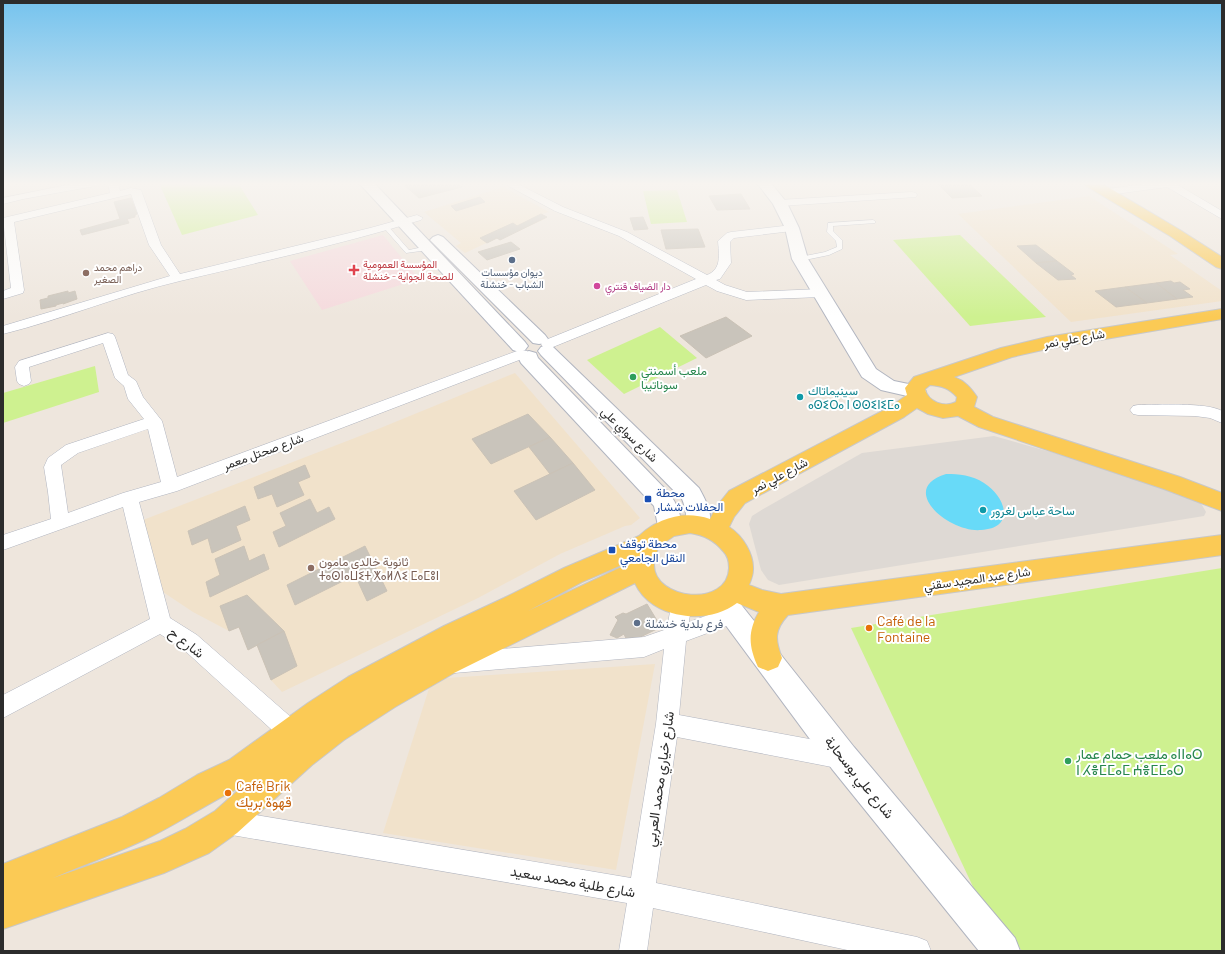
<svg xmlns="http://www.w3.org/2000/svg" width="1225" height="954" font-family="Barlow,Vazirmatn,'Noto Sans Tifinagh',sans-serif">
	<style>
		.education { fill: #f1e2cb }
		.medical { fill: #f5dadd }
		.pitch { fill: #cef190 }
		.plaza { fill: #ded9d4 }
		.water { fill: #68daf8 }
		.building { fill: #c9c4bb; stroke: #cac2b6 }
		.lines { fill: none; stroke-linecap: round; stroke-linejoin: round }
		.lane-casing { stroke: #b1b5c0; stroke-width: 1 }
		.street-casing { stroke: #b1b5c0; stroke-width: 1 }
		.secondary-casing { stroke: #b1b5c0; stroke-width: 2 }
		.primary-casing { stroke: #c8c8c8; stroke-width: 2 }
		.lane { fill: #fff; fill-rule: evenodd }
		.street { fill: #fff; fill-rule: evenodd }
		.secondary { fill: #fff; fill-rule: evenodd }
		.primary { fill: #fbca55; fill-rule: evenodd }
		.service-dot { fill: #5c6f8a; stroke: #fff; stroke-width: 1.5 }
		.health-dot { fill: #e0444e; stroke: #fff; stroke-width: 1.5 }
		.education-dot { fill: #8d6e63; stroke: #fff; stroke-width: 1.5 }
		.hotel-dot { fill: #d1479c; stroke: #fff; stroke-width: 1.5 }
		.leisure-dot { fill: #2e9e5b; stroke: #fff; stroke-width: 1.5 }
		.culture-dot { fill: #0f9aa8; stroke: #fff; stroke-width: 1.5 }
		.transit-dot { fill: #1a4fb4; stroke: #fff; stroke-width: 1.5 }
		.food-dot { fill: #e8710a; stroke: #fff; stroke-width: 1.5 }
		.labels { text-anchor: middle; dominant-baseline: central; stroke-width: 4; stroke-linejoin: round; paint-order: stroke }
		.far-health-label { font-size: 10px; fill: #be3a42; stroke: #fff; text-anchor: start }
		.far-education-label { font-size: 10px; fill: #785e54; stroke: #fff; text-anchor: start }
		.far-service-label { font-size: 10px; fill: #4e5e75; stroke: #fff }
		.far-hotel-label { font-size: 10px; fill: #b23c85; stroke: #fff; text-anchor: start }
		.street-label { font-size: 12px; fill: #2c2c2c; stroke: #fff }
		.leisure-label { font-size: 12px; fill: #27864d; stroke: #fff; text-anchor: start }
		.culture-label { font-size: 12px; fill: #0d838f; stroke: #fff; text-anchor: start }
		.transit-label { font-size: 12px; fill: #164399; stroke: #fff; text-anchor: start }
		.education-label { font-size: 12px; fill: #785e54; stroke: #fff; text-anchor: start }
		.service-label { font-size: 12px; fill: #4e5e75; stroke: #fff; text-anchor: start }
		.near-food-label { font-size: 14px; fill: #c56008; stroke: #fff; text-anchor: start }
		.near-street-label { font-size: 14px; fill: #2c2c2c; stroke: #fff }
		.near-leisure-label { font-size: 14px; fill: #27864d; stroke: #fff; text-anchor: start }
	</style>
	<rect width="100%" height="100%" fill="#eee6dd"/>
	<g class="education">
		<polygon points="503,187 549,212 542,214 547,218 500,240 497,238 465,253 456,246 461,243 424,212"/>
		<polygon points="1089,196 1178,254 1170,255 1222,291 1222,301 1071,322 958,214"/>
		<polygon points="515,373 640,518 631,525 625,526 560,554 478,598 282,692 271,680 257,645 248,650 239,627 229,631 193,612 163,592 143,520 378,429"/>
		<polygon points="655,664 616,870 383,833 432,679"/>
	</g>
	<polygon class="medical" points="383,235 419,279 322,310 290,261"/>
	<g class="pitch">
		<polygon points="159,183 238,183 258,215 182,235"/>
		<polygon points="677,190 687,222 651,224 643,191"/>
		<polygon points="960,235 1046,317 970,326 893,240"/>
		<polygon points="660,327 697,358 624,394 587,360"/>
		<polygon points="95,366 99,392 3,423 3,393"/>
		<polygon points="1222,568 1222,951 1022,951 976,893 851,628"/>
	</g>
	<polygon class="plaza" points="994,436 1189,491 1202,505 1206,512 1204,516 779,585 768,580 761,570 749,524 752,516 765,508 862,453"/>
	<path class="water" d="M946 474C959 474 972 475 984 483 1006 497 1016 528 981 530 949 533 897 489 946 474Z"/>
	<g class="building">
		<polygon points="402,183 457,183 462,187 419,198"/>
		<polygon points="937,183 968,183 982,196 952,198"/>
		<polygon points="741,194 750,209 717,210 709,196"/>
		<polygon points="480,197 485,202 456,211 451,206"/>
		<polygon points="131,198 137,214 135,215 135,217 127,219 129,223 82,235 80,230 120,219 114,202"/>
		<polygon points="541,214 547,217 500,240 497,238 487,243 480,238 513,223 517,226"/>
		<polygon points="643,217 648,229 634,230 630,218"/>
		<polygon points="698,229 705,247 666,249 661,230"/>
		<polygon points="511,242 520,249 487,260 478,252"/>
		<polygon points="1036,245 1057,261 1036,263 1017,246"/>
		<polygon points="1057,261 1074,274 1071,275 1076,279 1058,280 1036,263"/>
		<polygon points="1171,281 1174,283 1180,282 1190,289 1183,290 1193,297 1177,299 1156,283"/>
		<polygon points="1156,283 1177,299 1147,303 1125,287"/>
		<polygon points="1125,287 1147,303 1116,307 1095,291"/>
		<polygon points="68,291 68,293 75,291 77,299 63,304 63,303 56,305 56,306 41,309 40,300 48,298 48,296"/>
		<polygon points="726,317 752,336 706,358 680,336"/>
		<polygon points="528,414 550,437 491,464 472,439"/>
		<polygon points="550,437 573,463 550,474 529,447"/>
		<polygon points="573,463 595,490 536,520 514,491"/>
		<polygon points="305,465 310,477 298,482 304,495 277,507 272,494 258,499 254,487"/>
		<polygon points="310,499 317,513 329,507 335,519 279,547 273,532 286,526 280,513"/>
		<polygon points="245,506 250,520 236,526 241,540 212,553 208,538 192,545 188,531"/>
		<polygon points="244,546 249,561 264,554 269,569 210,597 206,582 220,575 215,559"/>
		<polygon points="365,546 387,591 367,601 355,575 295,605 287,585"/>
		<polygon points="247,595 284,631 248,650 239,627 229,631 220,606"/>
		<polygon points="647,604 661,627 628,643 624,634 617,638 610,635 618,620 615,617 623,613 626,614"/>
		<polygon points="284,631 297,666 271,680 257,645"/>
	</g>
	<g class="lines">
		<g class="lane-casing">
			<g id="lane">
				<polygon points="873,220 875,221 875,223 833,226 833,231 842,240 842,249 829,255 800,261 797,259 800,257 825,252 837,247 836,241 827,232 828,223"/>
				<polygon points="384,226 388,226 409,250 428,246 431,248 428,250 406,253 384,228"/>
			</g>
		</g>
		<g class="street-casing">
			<g id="street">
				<polygon points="77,183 100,183 95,186 23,199 3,204 3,198"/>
				<path d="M108 183H118L120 191 131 188 141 190 161 245 180 274 370 228 417 215 423 218 421 220C342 244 260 262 180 281 120 295 63 319 3 334V326L170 276 149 245 131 194 14 222 24 290 23 293 3 299V291L11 288 3 218 110 193Z"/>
				<path d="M503 183H516L563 207 627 232 707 275C722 269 719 254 718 241L727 233 731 232 792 225 796 226 798 228 796 230 792 231 734 238 730 242 731 263 720 279 716 280 725 285 747 292 821 289 826 290 827 293 826 296 821 297 746 300 717 291 706 285 553 347 548 348 543 347 541 344 543 341 696 279 619 236 555 211Z"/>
				<polygon points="1151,183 1180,183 1178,185 1222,211 1222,219 1167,187 1108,195 1103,192 1108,189"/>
				<polygon points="912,192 916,193 917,195 916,197 780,206 775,203 780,200"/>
				<path d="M108 333 113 334 115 337 128 375 136 381 143 397 162 421 177 477 517 351 522 350 527 351 529 354 527 357 177 491 139 502 170 618 197 635 300 725 306 741 303 749 295 752 287 749 283 740 183 649 160 634 3 718V695L150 619 123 507 3 550V535L51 519 48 492 44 467 48 458 66 445 144 419 128 399 124 386 115 378 103 343 29 367 31 381 29 384 24 386 19 384 17 381 15 367 19 361ZM148 429 161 482 123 493 68 513 61 465 78 453Z"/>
				<path d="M1138 405C1157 405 1207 402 1222 411V423L1210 418 1195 416 1138 415 1133 414 1130 410 1133 406Z"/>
				<polygon points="681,597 688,600 691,606 689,622 733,606 740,609 743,615 740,621 686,641 679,715 842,745 850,749 854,757 850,765 842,769 677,737 656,883 917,937 927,941 931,951 852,951 653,908 647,951 619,951 627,903 226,834 217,831 214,822 217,813 226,810 631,878 656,724 664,649 644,657 454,673 446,670 443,663 446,656 454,653 644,637 667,629 671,606 674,600"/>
			</g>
		</g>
		<g class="secondary-casing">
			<g id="secondary">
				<polygon points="359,183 374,183 525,342 528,346 525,350 519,352 513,350"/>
				<polygon points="757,183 771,183 787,203 799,228 808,259 876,369 894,381 923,387 926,392 923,397 916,398 881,390 862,377 792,259 785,228 773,204"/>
				<polygon points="438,235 443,237 545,335 548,339 545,343 539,344 533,343 430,240 433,237"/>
				<path d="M547 345 553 347 699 488C706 501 715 516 707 531L699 533 691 531C685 520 687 510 682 499L541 355 538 351 541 347Z"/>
				<path d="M529 351 536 353 538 358 670 494C677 505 685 520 678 533L670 535 662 533 658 526 654 506 521 363 519 359 522 353Z"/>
				<polygon points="722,589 731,592 854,747 1015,938 1020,951 979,951 832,769 713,608 709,600 713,592"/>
			</g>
		</g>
		<g class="primary-casing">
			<g id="primary">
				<polygon points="1084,183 1101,183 1180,230 1222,257 1222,269 1216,267 1170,236 1086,186"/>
				<path d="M1222 309V319L1047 349 1012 357 954 377C965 381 971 388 977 397L974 407 993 417 1180 477 1222 493V511L1164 489 979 427 958 416 943 418 928 414 917 408 904 417 745 503 734 517 729 527C743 536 754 554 753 570 753 575 751 580 749 585L762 590 781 594 1222 535V555L788 615C774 630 775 640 782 658L778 667 768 671 758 667C749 647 747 632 759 612L737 603C708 626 651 619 635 583L454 673 395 707 344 740 312 765 237 833 209 853 164 873 3 929V864L122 817 159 798 197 775 229 760 308 703 348 677 444 626 504 598 564 568 639 536C658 518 684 510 710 519L717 506 729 491 890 407 907 395 905 388 914 377 1001 348 1047 337ZM930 385C942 386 949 388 957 397L956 402C944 408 928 402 925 389ZM690 533C704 535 714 540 723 551 728 556 729 561 729 568 728 608 654 600 654 565 654 560 657 553 658 547L674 536ZM631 561 630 563 528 611 582 582ZM243 786 215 811 185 829 160 841 53 878C83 865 114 854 144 840 178 824 209 802 243 786Z"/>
			</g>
		</g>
		<use href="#lane" class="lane"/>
		<use href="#street" class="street"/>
		<use href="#secondary" class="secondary"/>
		<use href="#primary" class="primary"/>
	</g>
	<linearGradient id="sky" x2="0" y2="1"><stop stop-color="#75c3ee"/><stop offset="0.58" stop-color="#f7f4f0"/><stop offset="1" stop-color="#f7f4f0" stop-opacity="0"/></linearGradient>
	<rect width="1225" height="317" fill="url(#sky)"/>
	<g class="service-dot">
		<circle cx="512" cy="260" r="4"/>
		<circle cx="637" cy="623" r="4"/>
	</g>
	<path class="health-dot" d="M352 264h4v4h4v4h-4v4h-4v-4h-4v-4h4z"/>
	<g class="education-dot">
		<circle cx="86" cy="273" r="4"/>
		<circle cx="311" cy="568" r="4"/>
	</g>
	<circle class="hotel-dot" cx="597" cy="286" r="4"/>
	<g class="leisure-dot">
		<circle cx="633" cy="377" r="4"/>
		<circle cx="1068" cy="761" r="4"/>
	</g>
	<g class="culture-dot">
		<circle cx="800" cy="397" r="4"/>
		<circle cx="983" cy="510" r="4"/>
	</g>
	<g class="transit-dot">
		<rect x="644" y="495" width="8" height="8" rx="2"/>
		<rect x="608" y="546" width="8" height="8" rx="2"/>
	</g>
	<g class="food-dot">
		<circle cx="869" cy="628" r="4"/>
		<circle cx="228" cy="793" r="4"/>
	</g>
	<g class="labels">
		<g class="far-health-label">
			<text x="363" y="264">المؤسسة العمومية<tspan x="363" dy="12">للصحة الجواية - خنشلة</tspan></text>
		</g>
		<g class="far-education-label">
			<text x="94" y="267">دراهم محمد<tspan x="94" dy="12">الصغير</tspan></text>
		</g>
		<g class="far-service-label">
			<text x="512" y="272">ديوان مؤسسات<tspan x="512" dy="12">الشباب - خنشلة</tspan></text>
		</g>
		<g class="far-hotel-label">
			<text x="605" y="286">دار الضياف قنتري</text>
		</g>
		<g class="street-label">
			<text transform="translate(1074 338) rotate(-10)">شارع علي نمر</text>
			<text transform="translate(630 434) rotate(44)">شارع سواي علي</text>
			<text transform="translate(263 451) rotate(-20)">شارع صحتل معمر</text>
			<text transform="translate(779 475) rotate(-28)">شارع علي نمر</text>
			<text transform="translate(977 578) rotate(-8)">شارع عبد المجيد سقني</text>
		</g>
		<g class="leisure-label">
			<text x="641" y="370">ملعب أسمنتي<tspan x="641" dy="14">سوناتيبا</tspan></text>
		</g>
		<g class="culture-label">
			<text x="808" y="390">سينيماتاك<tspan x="808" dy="14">ⴰⵙⵉⵔⴰ ⵏ ⵙⵙⵉⵏⵉⵎⴰ</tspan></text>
			<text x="991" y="510">ساحة عباس لغرور</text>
		</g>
		<g class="transit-label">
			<text x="656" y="492">محطة<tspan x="656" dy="14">الحفلات ششار</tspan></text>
			<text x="620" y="543">محطة توقف<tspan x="620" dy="14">النقل الجامعي</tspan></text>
		</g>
		<g class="education-label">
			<text x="319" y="561">ثانوية خالدي مامون<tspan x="319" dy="14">ⵜⴰⵙⵏⴰⵡⵉⵜ ⵅⴰⵍⴷⵉ ⵎⴰⵎⵓⵏ</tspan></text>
		</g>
		<g class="service-label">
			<text x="645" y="623">فرع بلدية خنشلة</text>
		</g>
		<g class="near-food-label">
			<text x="877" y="620">Café de la<tspan x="877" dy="16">Fontaine</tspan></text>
			<text x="236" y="785">Café Brik<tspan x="236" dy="16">قهوة بريك</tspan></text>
		</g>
		<g class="near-street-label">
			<text transform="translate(187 642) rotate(38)">شارع ح</text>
			<text transform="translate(860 777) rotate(51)">شارع علي بوسحابة</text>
			<text transform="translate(659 779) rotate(-82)">شارع خياري محمد العربي</text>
			<text transform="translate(573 881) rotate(10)">شارع طلية محمد سعيد</text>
		</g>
		<g class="near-leisure-label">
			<text x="1076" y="753">ملعب حمام عمار ⴰⵏⵏⴰⵔ<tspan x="1076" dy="16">ⵏ ⵃⴻⵎⵎⴰⵎ ⵄⴻⵎⵎⴰⵔ</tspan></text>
		</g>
	</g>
	<rect width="1225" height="954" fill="none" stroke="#2c2c2c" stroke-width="8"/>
</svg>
